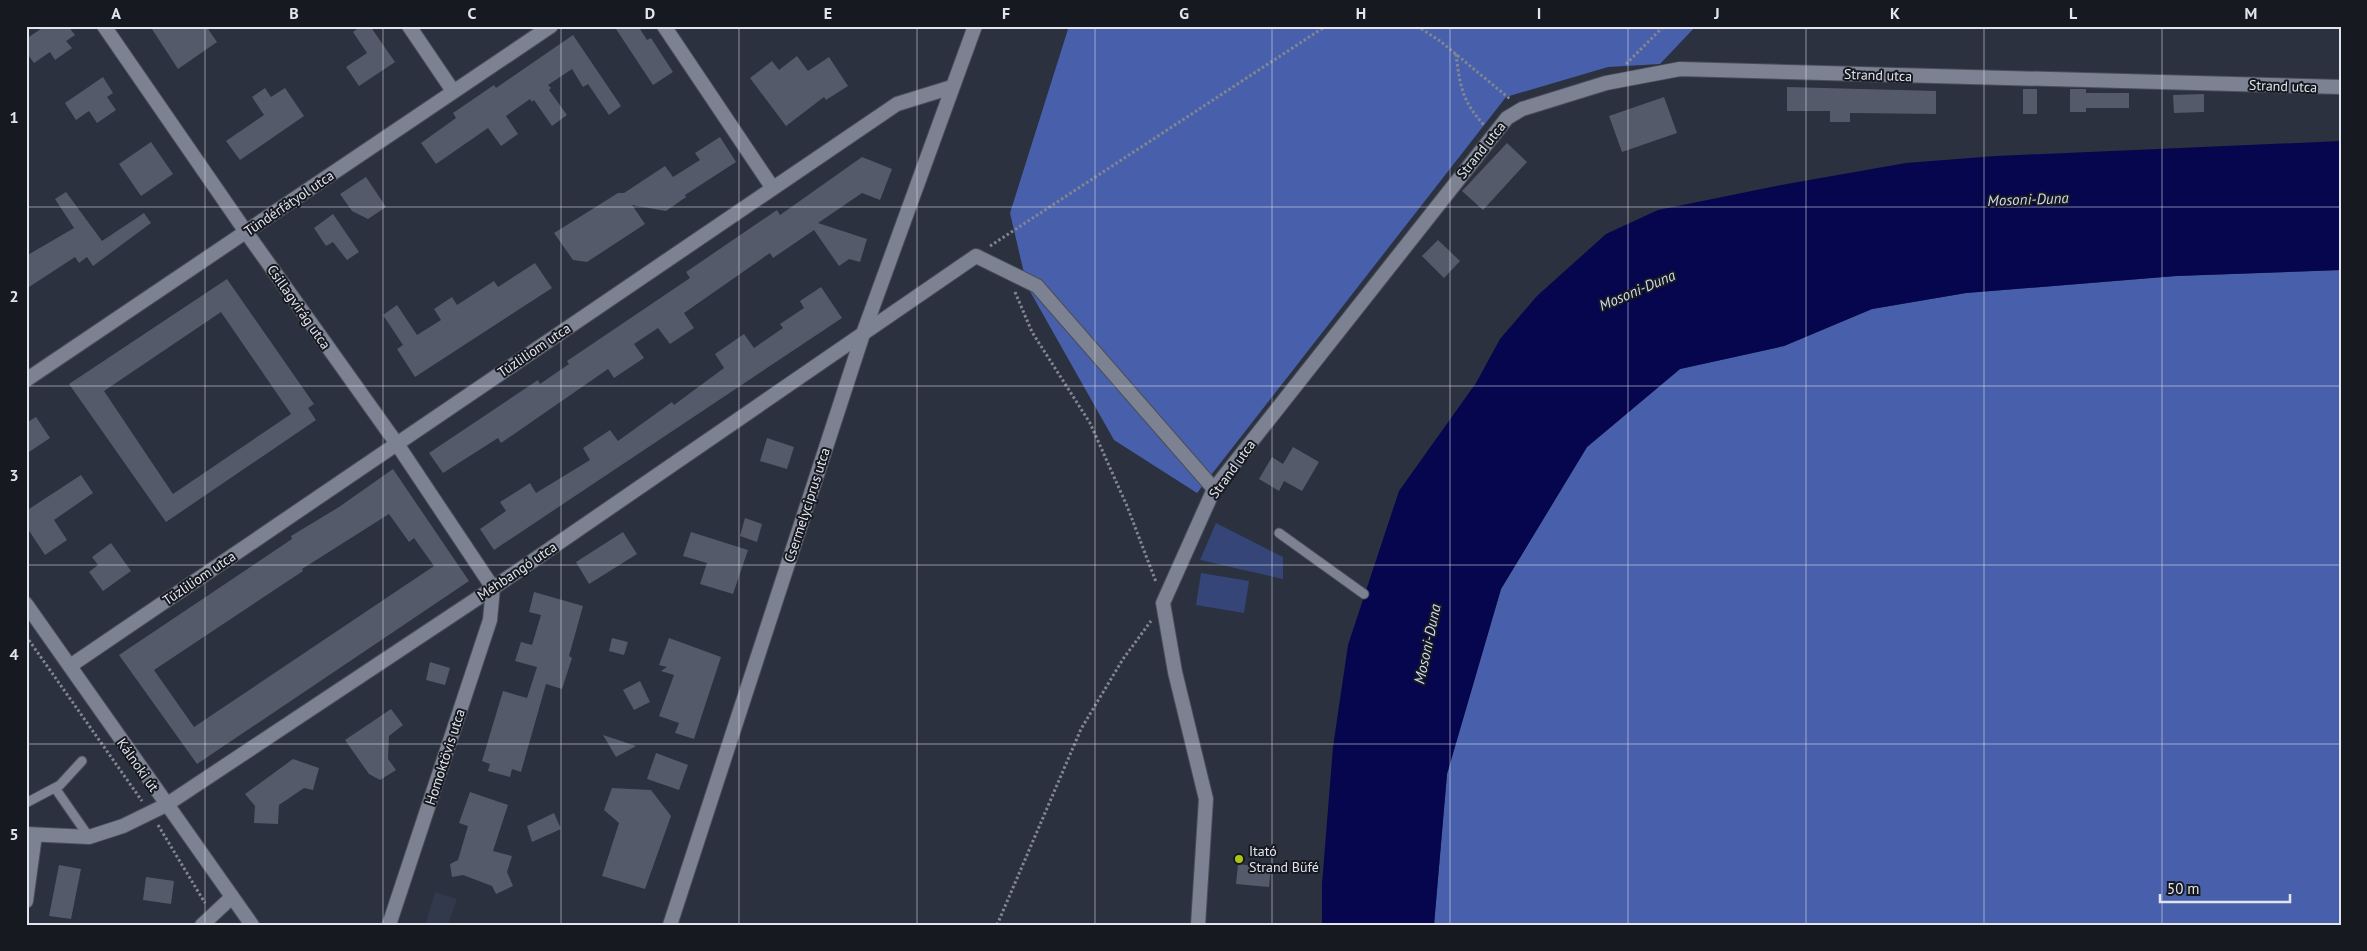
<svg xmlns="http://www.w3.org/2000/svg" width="2367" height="951" font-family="'PT Sans',sans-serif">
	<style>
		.built { fill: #32394d }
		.green { fill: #354578 }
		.forest { fill: #4860ab }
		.water { fill: #06064e }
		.building { fill: #545a69; fill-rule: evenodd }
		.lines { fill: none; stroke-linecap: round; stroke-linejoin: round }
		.service-casing { stroke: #4a4d59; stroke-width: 11 }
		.minor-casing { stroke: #4a4d59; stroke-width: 16 }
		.tertiary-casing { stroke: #4a4d59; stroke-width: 16 }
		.path { stroke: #818691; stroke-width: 3; stroke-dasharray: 2.5 2.5; stroke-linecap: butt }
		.service { stroke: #7c8292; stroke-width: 9 }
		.minor { stroke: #7c8292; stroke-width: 14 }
		.tertiary { stroke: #7c8292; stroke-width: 14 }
		.grid { fill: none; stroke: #e2e5ee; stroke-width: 1; stroke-opacity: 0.55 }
		.poi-dot { fill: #adc610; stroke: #16191f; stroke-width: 2 }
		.labels { text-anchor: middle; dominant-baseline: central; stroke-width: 4; stroke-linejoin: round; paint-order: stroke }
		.street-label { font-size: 14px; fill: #e2e5ee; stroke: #16191f }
		.poi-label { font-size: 14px; fill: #e2e5ee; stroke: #16191f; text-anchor: start }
		.water-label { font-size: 15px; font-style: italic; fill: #d0d8ed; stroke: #16191f }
		.neatline { fill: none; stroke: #e2e5ee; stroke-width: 2 }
		.grid-label { font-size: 16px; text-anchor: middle; font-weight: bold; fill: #e2e5ee }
	</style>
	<rect width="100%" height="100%" fill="#2b313e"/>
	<polygon class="built" points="435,892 457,899 448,925 425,925"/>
	<g class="green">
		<polygon points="1216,523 1283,557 1283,579 1200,560"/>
		<polygon points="1201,573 1249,581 1244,613 1196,605"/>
	</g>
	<g class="forest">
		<polygon points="1069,26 1696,26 1660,64 1608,67 1506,97 1197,493 1114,440 1027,286 1010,213"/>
		<polygon points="2341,270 2341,925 1434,925 1447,774 1501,589 1587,447 1680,369 1784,346 1872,309 1966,293 2176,276"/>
	</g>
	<polygon class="water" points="2341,141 2341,270 2176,276 1966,293 1872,309 1784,346 1680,369 1587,447 1501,589 1447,774 1434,925 1322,925 1322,884 1333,747 1348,645 1399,491 1476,383 1500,339 1537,296 1606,234 1658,210 1781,185 1906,163 1996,156"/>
	<g class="building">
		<polygon points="45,26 68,26 75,35 66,41 72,48 55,60 50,52 34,63 26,52 26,39"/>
		<polygon points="150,26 206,26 217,42 178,69"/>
		<polygon points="361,26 370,26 395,62 359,86 346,67 367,53 353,32"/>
		<polygon points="614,26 638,26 647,40 651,38 673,72 653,85"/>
		<polygon points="573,35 621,106 609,115 588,84 583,87 572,69 548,85 551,88 549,90 567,115 552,126 534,100 532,102 530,99 506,116 518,134 501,146 488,128 436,164 421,143 456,118 453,113 494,85 496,88"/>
		<polygon points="797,56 808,71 829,57 848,86 826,100 824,97 786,126 750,78 772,61 779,70"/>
		<polygon points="103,77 113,93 107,97 116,110 97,123 89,111 76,120 65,103"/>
		<polygon points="1787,87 1936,91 1936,114 1850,113 1850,122 1830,122 1830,111 1787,111"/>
		<polygon points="265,88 271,97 285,88 304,116 240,160 226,141 264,115 252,97"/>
		<rect x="2023" y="89" width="14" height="25"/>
		<polygon points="2070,89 2086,89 2086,93 2129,93 2129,108 2086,108 2086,112 2070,112"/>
		<polygon points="2204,94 2204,112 2174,113 2173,95"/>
		<polygon points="1664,97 1677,133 1622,152 1609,116"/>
		<polygon points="720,137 736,162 685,195 686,197 666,211 632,205 645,224 587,262 573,260 554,233 618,193 624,193 665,166 673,177 700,160 695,153"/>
		<polygon points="151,142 173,174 141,196 119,164"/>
		<polygon points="1507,143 1527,162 1483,210 1462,191"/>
		<polygon points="862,157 892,169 880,200 862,193 818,223 867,239 860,262 849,259 839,266 814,230 773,258 770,253 684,313 694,328 670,344 658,328 634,344 644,358 614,378 608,369 501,443 498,438 443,473 429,453 538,380 540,384 569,364 567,361 690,278 686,272 777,210 780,215"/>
		<polygon points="366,177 386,207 368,219 352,211 340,194"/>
		<polygon points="66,192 102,241 144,213 151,223 93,266 87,257 79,263 75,257 26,289 26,256 74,228 55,199"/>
		<polygon points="333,214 359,252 347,260 333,242 326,246 314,228"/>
		<polygon points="1438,240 1460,261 1444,278 1422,256"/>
		<polygon points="535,263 552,288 415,377 397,349 403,345 383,315 397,305 417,335 441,320 434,309 452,297 457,305 494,281 498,287"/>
		<path d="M227 279 314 404 308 408 316 420 166 522 69 384ZM221 312 291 414 173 494 104 391Z"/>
		<polygon points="821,287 842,318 494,550 480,529 506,511 500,502 530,483 536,493 590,460 583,448 610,430 618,441 672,402 674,405 724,368 715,354 744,334 754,348 783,328 780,324 804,308 800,301"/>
		<polygon points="36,417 50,438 26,454 26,423"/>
		<polygon points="767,438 794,447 787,469 760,461"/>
		<polygon points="1293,447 1319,462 1302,491 1284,481 1279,491 1259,479 1272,457 1283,464"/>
		<path d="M393 469 469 581 197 764 119 655 292 539 291 536 339 507ZM389 514 409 542 414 538 434 566 194 727 154 670 303 571 302 569Z"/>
		<polygon points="81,475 93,493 54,520 67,540 45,555 26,526 26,511"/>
		<polygon points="745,518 762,524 757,542 740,536"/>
		<polygon points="623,532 637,554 589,584 576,562"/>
		<polygon points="691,532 748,550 733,594 700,584 707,563 683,556"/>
		<polygon points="111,543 131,571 103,591 89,572 98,565 92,557"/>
		<polygon points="534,592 583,606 569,656 572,658 562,689 546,684 521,772 512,769 510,777 488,771 490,764 482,761 503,691 527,698 537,667 515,661 521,642 532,645 541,615 529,612"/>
		<polygon points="612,638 628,642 624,655 609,651"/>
		<polygon points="669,638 721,657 694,739 675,733 679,723 659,716 674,675 661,671 667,667 659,665"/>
		<polygon points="430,662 450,668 445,685 426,680"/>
		<polygon points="640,681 650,702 634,710 623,690"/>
		<polygon points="391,709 403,725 389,736 388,759 396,770 380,780 369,774 345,740"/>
		<polygon points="603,735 636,746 616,757"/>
		<polygon points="656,753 688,765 679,790 647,779"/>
		<polygon points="293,759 319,768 313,790 304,788 279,805 278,824 254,823 255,806 245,794"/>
		<polygon points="612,788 651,790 671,816 645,889 602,876 619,823 604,810"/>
		<polygon points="470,792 508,805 493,851 512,856 507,872 513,886 496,894 492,886 463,875 452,877 450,864 458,860 468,826 459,823"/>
		<polygon points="554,813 561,829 532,842 527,826"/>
		<polygon points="1238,864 1271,868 1269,887 1236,884"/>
		<polygon points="59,865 81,869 71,919 49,916"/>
		<polygon points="146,877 174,881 171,904 143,900"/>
	</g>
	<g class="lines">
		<g class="service-casing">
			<g id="service">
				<polyline points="1279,533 1364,594"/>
				<polyline points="55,788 89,837"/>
				<polyline points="26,803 60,785 82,761"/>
			</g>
		</g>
		<g class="minor-casing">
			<g id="minor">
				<polyline points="104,26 246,232 397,444 493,588 490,620 389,925"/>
				<polyline points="409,26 453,91"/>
				<polyline points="664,26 772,187"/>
				<polyline points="26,380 551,26"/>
				<polyline points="70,666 897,104 952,87"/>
				<polyline points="26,834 89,837 123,826 166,805 493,588 976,256 1037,286 1214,489"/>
				<polyline points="26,901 35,835"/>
				<polyline points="202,925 232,897"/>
				<polyline points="670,925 864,331 975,26"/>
				<polyline points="1198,925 1206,799 1175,672 1163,603 1214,489 1507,118 1522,109 1606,83 1680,69 2341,87"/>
			</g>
		</g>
		<g class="tertiary-casing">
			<polyline id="tertiary" points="26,604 252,925"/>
		</g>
		<g class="path">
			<polyline points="1417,26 1440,41 1510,99"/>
			<path d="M1456 54C1460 86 1462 101 1484 125"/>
			<polyline points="1626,64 1664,26"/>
			<polyline points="990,246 1326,26"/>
			<polyline points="1015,292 1032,332 1090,423 1127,506 1156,582"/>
			<polyline points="26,636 142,801"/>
			<polyline points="158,825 205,903"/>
			<polyline points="997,925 1081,729 1123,659 1151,621"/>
		</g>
		<use href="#service" class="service"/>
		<use href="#minor" class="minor"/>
		<use href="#tertiary" class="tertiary"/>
	</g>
	<path class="grid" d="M205 26V925M383 26V925M561 26V925M739 26V925M917 26V925M1095 26V925M1272 26V925M1450 26V925M1628 26V925M1806 26V925M1984 26V925M2162 26V925M26 207H2341M26 386H2341M26 565H2341M26 744H2341"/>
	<circle class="poi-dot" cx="1239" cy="859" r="5"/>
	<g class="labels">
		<g class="street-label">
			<text transform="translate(1878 75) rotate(2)">Strand utca</text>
			<text transform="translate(2283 86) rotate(2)">Strand utca</text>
			<text transform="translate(1481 150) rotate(-51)">Strand utca</text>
			<text transform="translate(289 203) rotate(-34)">Tündérfátyol utca</text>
			<text transform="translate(299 307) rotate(55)">Csillagvirág utca</text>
			<text transform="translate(534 350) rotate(-34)">Tűzliliom utca</text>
			<text transform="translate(1232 469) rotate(-54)">Strand utca</text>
			<text transform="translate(807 505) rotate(-72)">Csermelyciprus utca</text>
			<text transform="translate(517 571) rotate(-34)">Méhbangó utca</text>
			<text transform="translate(199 578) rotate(-34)">Tűzliliom utca</text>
			<text transform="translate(445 757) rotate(-72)">Homoktövis utca</text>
			<text transform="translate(138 765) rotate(55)">Kálnoki út</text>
		</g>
		<g class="poi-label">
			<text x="1249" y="851">Itató<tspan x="1249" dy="16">Strand Büfé</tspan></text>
		</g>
		<g class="water-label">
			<text transform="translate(2028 199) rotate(-2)">Mosoni-Duna</text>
			<text transform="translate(1637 290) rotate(-23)">Mosoni-Duna</text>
			<text transform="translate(1427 644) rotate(-78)">Mosoni-Duna</text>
		</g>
	</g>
	<rect width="2367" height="951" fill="none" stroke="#16191f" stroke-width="55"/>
	<path d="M2160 894v8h130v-8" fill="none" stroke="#e2e5ee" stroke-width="2.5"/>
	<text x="2167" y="894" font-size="15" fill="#e2e5ee" stroke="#16191f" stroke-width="4" paint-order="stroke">50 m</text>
	<rect x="28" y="28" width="2312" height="896" class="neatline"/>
	<g class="grid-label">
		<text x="116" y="19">A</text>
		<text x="294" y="19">B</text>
		<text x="472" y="19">C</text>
		<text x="650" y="19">D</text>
		<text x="828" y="19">E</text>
		<text x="1006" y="19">F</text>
		<text x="1184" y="19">G</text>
		<text x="1361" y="19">H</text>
		<text x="1539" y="19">I</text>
		<text x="1717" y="19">J</text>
		<text x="1895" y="19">K</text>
		<text x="2073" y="19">L</text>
		<text x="2251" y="19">M</text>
		<text x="14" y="123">1</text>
		<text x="14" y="302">2</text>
		<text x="14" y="481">3</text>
		<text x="14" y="660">4</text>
		<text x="14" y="840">5</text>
	</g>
</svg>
